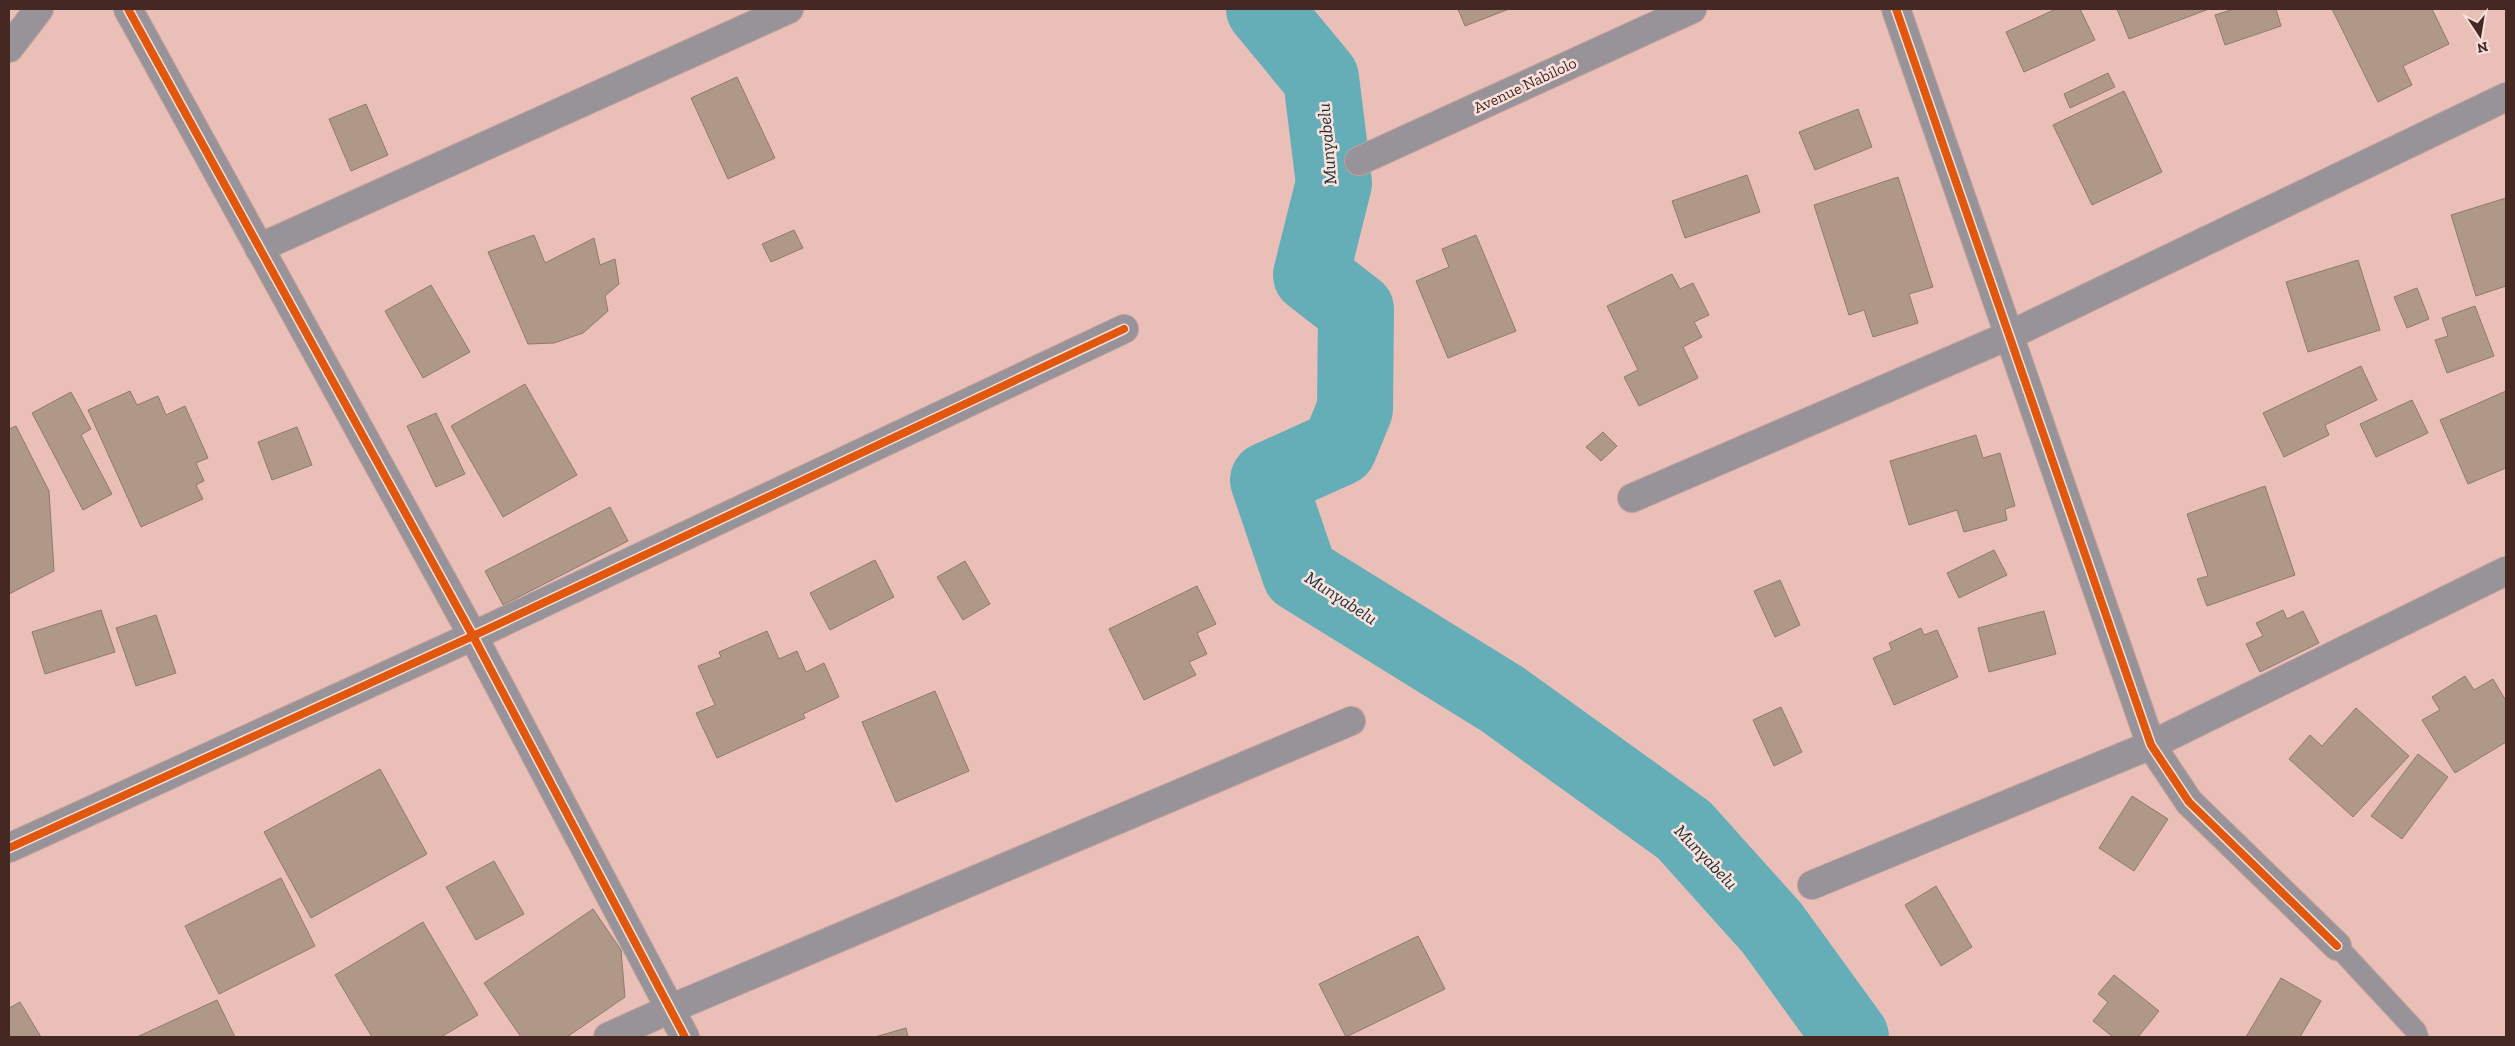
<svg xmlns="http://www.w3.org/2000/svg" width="2515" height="1046" font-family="'Zilla Slab',serif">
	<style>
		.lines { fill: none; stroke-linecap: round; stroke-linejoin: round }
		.river { stroke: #65aeb8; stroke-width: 76 }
		.building { fill: #b09888; stroke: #907a6c }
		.service-casing { stroke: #c1a09b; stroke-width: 22 }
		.minor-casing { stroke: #c1a09b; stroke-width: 30 }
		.service { stroke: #979399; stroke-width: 20 }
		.minor { stroke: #979399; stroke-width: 28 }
		.cycleway-casing { stroke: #fae1dc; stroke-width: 11 }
		.cycleway { stroke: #e0570d; stroke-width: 8 }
		.labels { text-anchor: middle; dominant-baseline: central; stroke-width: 5; stroke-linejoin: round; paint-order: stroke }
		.street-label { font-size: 16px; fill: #462823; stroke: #fae1dc }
		.water-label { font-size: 18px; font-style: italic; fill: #173135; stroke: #fae1dc }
	</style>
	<rect width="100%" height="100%" fill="#e9bfb8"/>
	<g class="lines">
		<polyline class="river" points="1264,9 1321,78 1334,183 1311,275 1356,310 1355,409 1339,448 1268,480 1300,574 1502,699 1684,830 1772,928 1851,1037"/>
	</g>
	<g class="building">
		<polygon points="1458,9 1509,9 1465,26"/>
		<polygon points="2056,9 2080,9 2095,40 2024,72 2006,32"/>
		<polygon points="2117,9 2209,9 2129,39"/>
		<polygon points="2234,9 2276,9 2281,26 2225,45 2215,15"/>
		<polygon points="2332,9 2432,9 2449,44 2403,66 2412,85 2378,102"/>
		<polygon points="2108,73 2115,87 2070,108 2064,94"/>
		<polygon points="737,77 775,158 728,179 691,98"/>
		<polygon points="2124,91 2162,172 2092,205 2053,125"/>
		<polygon points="366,104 388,155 351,171 329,119"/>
		<polygon points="1858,109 1872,147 1815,170 1799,132"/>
		<polygon points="1747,175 1760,212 1685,238 1672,201"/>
		<polygon points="1898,177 1933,287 1909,294 1918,323 1873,337 1864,310 1849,315 1814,205"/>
		<polygon points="2506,198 2506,286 2476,296 2451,215"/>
		<polygon points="794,230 803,248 771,262 762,244"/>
		<polygon points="534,235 545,263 594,238 600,265 615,259 619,284 605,296 608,311 583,333 554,343 528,344 488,252"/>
		<polygon points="1476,235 1516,331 1448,358 1416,281 1449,267 1442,249"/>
		<polygon points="2358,260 2380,330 2308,352 2286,282"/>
		<polygon points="1672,274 1680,289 1693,283 1709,315 1694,322 1702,337 1683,347 1698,378 1639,406 1624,377 1638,370 1607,306"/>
		<polygon points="431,285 470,352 423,378 385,311"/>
		<polygon points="2417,288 2429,319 2407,328 2394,297"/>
		<polygon points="2475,306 2494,356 2447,373 2435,340 2448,336 2442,318"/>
		<polygon points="2361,366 2377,400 2325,425 2329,435 2284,457 2263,413"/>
		<polygon points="525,384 577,475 503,517 451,426"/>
		<polygon points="130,391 137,405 158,396 166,415 185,406 208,458 196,463 204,481 196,485 203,499 141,527 88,410"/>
		<polygon points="2506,391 2506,468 2468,484 2440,420"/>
		<polygon points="71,392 91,429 81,435 112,494 83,510 32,413"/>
		<polygon points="2412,400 2428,433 2376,457 2360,424"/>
		<polygon points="436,413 465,474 436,487 407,426"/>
		<polygon points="16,426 49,491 54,571 9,594 9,429"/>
		<polygon points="297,427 312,465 272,480 258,442"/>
		<polygon points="1603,432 1617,446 1601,461 1586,447"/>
		<polygon points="1976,435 1983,458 2000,453 2015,506 2005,509 2007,520 1964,532 1957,510 1909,525 1890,461"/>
		<polygon points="2265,486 2295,575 2207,606 2197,579 2208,576 2187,514"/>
		<polygon points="610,507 628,541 503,605 485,571"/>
		<polygon points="1994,550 2007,575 1959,598 1947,573"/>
		<polygon points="875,560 894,597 830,630 810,593"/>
		<polygon points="965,561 990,604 963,620 937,577"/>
		<polygon points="1780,580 1800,625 1775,637 1754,591"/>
		<polygon points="1197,586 1216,624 1197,633 1207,654 1189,662 1196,675 1144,700 1109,629"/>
		<polygon points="101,610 115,652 45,674 32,632"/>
		<polygon points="2283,610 2287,619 2303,611 2319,643 2260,672 2246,644 2263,636 2256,623"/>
		<polygon points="2044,611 2056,654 1989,672 1978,628"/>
		<polygon points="156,615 176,673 136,686 116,628"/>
		<polygon points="1921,628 1924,635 1937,630 1958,677 1894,705 1873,658 1892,650 1889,643"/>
		<polygon points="767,631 779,659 797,651 806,672 824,663 839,697 803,714 805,718 717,758 696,713 715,705 698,666 721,657 719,652"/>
		<polygon points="2465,676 2474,690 2493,679 2506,701 2506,742 2455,773 2422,720 2440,710 2432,697"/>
		<polygon points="935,691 969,771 896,802 862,722"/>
		<polygon points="1781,707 1802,752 1774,766 1753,720"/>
		<polygon points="2356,708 2409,756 2353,817 2289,759 2310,735 2322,746"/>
		<polygon points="2418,754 2448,777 2402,839 2371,816"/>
		<polygon points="380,769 427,854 311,918 264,832"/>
		<polygon points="2132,796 2168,819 2134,871 2099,848"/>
		<polygon points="494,861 524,914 476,940 446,887"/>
		<polygon points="281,878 315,946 219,994 185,926"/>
		<polygon points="1936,886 1972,947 1941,966 1905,905"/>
		<polygon points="593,909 621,950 625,997 567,1037 521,1037 484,983"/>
		<polygon points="423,922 478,1015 441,1037 372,1037 335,975"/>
		<polygon points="1418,936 1445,989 1346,1037 1319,984"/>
		<polygon points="2114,975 2159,1011 2138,1037 2113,1037 2093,1021 2108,1002 2098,994"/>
		<polygon points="2281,978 2321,1001 2300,1037 2246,1037"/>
		<polygon points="217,1000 235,1037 137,1037"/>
		<polygon points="20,1002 41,1037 9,1037 9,1008"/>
		<polygon points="906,1028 908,1037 875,1037"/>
	</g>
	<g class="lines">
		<g class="service-casing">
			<polyline id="service" points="2337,946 2416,1031 2418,1037"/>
		</g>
		<g class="minor-casing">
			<g id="minor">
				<polyline points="128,9 473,636 685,1037"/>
				<polyline points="1896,9 2151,745 2189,802 2337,946"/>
				<polyline points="9,48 39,9"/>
				<polyline points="1359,161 1692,9"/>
				<polyline points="259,248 789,9"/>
				<polyline points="1632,498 2010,335 2506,97"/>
				<polyline points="9,848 473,636 1124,329"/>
				<polyline points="1812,885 2151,745 2506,571"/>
				<polyline points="608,1037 670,1009 1351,721"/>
			</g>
		</g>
		<use href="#service" class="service"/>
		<use href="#minor" class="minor"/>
		<g class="cycleway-casing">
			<g id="cycleway">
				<polyline points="128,9 473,636 685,1037"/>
				<polyline points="1896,9 2151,745 2189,802 2337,946"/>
				<polyline points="9,848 473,636 1124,329"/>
			</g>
		</g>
		<use href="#cycleway" class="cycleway"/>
	</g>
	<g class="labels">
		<g class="street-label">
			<text transform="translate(1525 85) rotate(-25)">Avenue Nabilolo</text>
		</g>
		<g class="water-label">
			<text transform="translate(1327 144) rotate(-95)">Munyabelu</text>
			<text transform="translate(1341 598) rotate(33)">Munyabelu</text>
			<text transform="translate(1706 857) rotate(46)">Munyabelu</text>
		</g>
	</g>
	<rect width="2515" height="1046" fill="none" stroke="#462823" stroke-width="20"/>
	<g transform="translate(2480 35) rotate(168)" stroke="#fae1dc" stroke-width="4" paint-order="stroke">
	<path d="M0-4L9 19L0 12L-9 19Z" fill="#462823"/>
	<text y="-8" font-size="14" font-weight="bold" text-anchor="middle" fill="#462823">N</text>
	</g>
</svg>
